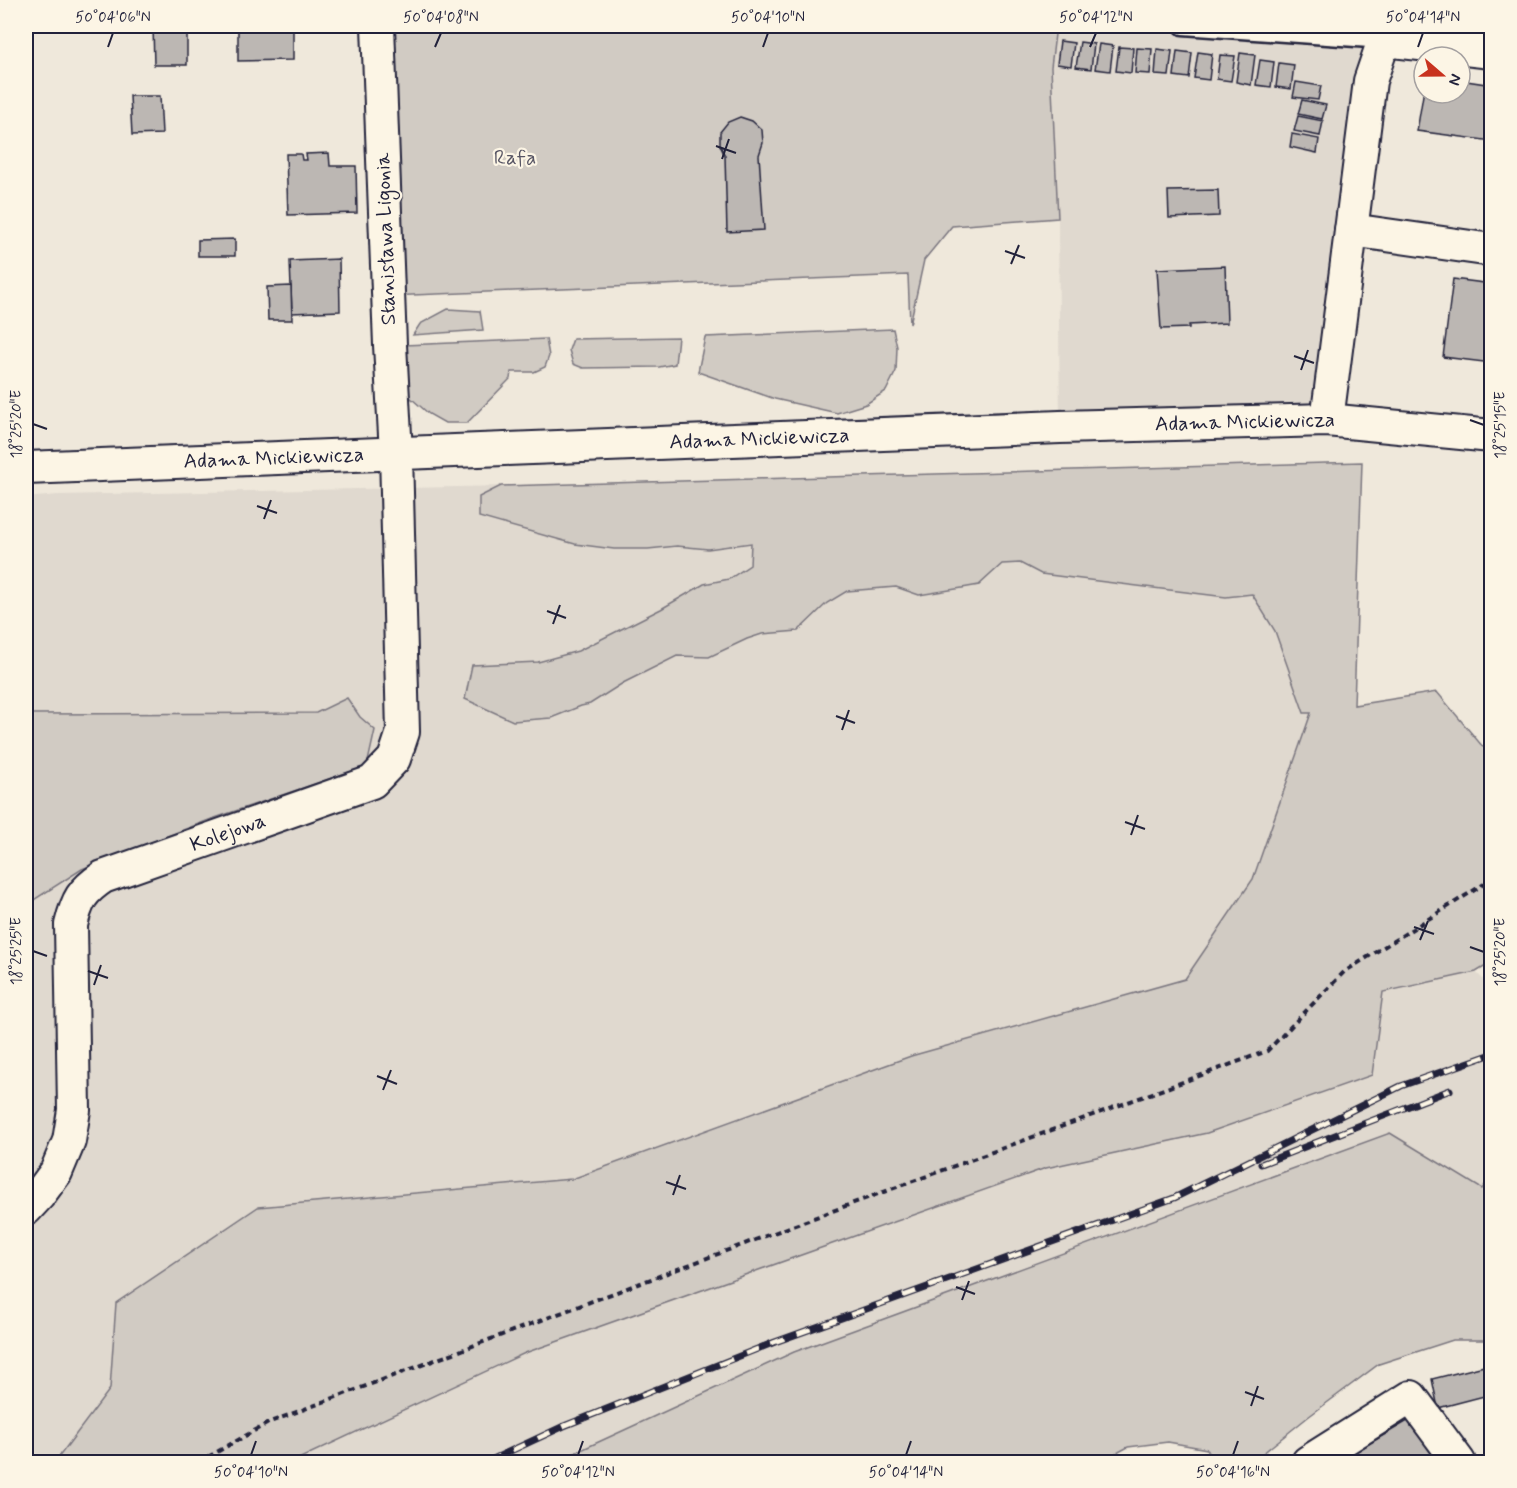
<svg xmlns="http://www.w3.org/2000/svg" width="1517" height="1488" font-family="Mynerve,sans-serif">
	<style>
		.built { fill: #e0d9cf }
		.green { fill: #d1cbc3; stroke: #7a767f; stroke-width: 1.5 }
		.building { fill: #bcb7b3; stroke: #22223b; stroke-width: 1.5 }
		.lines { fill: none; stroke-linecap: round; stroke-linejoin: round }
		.lane-casing { stroke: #22223b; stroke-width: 21 }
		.street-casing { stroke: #22223b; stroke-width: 36 }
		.path { stroke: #22223b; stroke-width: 4; stroke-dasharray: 6 4.5; stroke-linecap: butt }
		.lane { stroke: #fcf5e5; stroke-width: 16 }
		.street { stroke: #fcf5e5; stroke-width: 32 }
		.rail-casing { stroke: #22223b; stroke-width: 7 }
		.rail { stroke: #fcf5e5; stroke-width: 4.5; stroke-dasharray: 14; stroke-linecap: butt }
		.ticks { fill: none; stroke: #22223b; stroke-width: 2 }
		.labels { text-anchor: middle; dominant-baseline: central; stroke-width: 4.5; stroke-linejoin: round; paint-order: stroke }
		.park-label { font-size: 21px; fill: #575564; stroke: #fcf5e5 }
		.street-label { font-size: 21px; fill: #22223b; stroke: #fcf5e5 }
		.neatline { fill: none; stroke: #22223b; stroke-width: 2 }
		.ticks-label { font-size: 15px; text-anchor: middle; fill: #22223b }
	</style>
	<rect width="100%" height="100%" fill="#efe8db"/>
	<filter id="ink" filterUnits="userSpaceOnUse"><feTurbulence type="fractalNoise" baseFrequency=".0167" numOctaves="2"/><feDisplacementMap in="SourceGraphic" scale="12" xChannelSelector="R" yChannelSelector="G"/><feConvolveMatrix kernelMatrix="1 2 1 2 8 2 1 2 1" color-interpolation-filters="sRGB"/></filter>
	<g filter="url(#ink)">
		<g class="built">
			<polygon points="1056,26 1387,26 1327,420 1060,427 1058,218 1051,67"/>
			<polygon points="1362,462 1354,706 1312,711 1253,879 1185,979 911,1056 572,1179 258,1207 116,1303 110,1389 55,1462 26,1462 26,498 57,495 606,484"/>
			<polygon points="1476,972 1491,987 1492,1177 1482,1189 1390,1134 555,1462 291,1462 525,1353 1046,1168 1207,1133 1383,992"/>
		</g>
		<g class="green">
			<polygon points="378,26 1056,26 1051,67 1058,218 952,226 924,260 910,324 908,275 388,296"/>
			<polygon points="448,309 480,311 483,330 413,335 420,324"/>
			<polygon points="893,329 897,347 896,371 886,391 866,404 837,413 775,399 698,372 705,337"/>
			<polygon points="678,337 675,364 659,367 583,368 573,364 569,350 573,339"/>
			<polygon points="546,339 549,356 545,367 534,372 511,372 510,379 467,423 445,423 429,414 411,398 403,381 404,345"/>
			<polygon points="1362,462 1354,705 1437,692 1483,747 1492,739 1491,963 1476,972 1383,992 1372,1075 1207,1133 1046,1168 525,1353 292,1462 55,1462 110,1389 116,1303 258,1207 572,1179 911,1056 1185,979 1253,879 1311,713 1304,713 1275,631 1252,594 1226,597 1041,574 1020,563 1002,564 979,585 962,588 919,595 896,587 847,591 827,603 798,631 762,634 747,639 709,657 677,656 623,683 590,704 581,706 551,718 513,721 465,699 472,665 538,662 578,651 661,609 704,584 729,579 750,565 751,543 708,549 677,546 648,549 614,549 575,544 479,517 479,497 501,486"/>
			<polygon points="347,698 360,717 375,730 367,766 209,820 82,869 26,905 26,714 316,713"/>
			<polygon points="1390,1133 1482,1189 1491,1177 1491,1340 1453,1340 1379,1364 1308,1417 1252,1462 1214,1462 1207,1449 1168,1442 1128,1447 1100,1462 555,1462 794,1352"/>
		</g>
		<g class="building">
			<polygon points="153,26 187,26 187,65 154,65"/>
			<polygon points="238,26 293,26 293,60 238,61"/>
			<polygon points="1060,41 1074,43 1071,66 1057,64"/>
			<polygon points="1080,42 1094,44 1091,69 1076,67"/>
			<polygon points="1099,44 1113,46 1110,71 1095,69"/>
			<polygon points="1119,47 1133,48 1131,73 1116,71"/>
			<polygon points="1137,48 1152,49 1150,74 1135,73"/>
			<polygon points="1157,49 1172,51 1169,76 1155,75"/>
			<polygon points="1177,51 1192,53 1189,78 1174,76"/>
			<polygon points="1198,52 1212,54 1209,80 1194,78"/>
			<polygon points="1240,53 1255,55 1251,85 1236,82"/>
			<polygon points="1220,55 1235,56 1231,81 1217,79"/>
			<polygon points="1260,60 1274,62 1271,87 1256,85"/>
			<polygon points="1279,63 1294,65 1291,89 1276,87"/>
			<polygon points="1460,80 1492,85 1492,141 1417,131 1424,89 1424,93 1460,93"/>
			<polygon points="1296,82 1321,86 1318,100 1293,97"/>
			<polygon points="130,96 160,96 162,134 132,135"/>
			<polygon points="1302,100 1326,105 1322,119 1298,114"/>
			<polygon points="1298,116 1323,121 1320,136 1294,131"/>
			<polygon points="740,117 752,121 762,130 763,143 759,155 764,230 727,232 725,156 720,145 720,132 728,122"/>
			<polygon points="1292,134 1319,139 1317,153 1290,147"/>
			<polygon points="329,153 330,166 356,166 357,213 288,215 286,154 301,154 302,160 307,160 306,154"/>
			<polygon points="1218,190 1219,216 1169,218 1168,191"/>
			<polygon points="235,239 235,256 198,256 198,240"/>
			<polygon points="339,259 340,311 292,313 290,261"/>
			<polygon points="1225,266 1227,323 1189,325 1189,328 1161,329 1157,269"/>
			<polygon points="1453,279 1492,284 1492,363 1443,357"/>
			<polygon points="291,286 292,320 268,320 267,287"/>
			<polygon points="1492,1364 1492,1394 1438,1408 1432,1379"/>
			<polygon points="1411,1419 1439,1462 1338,1462"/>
		</g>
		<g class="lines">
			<g class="lane-casing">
				<polyline id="lane" points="1183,26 1384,40"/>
			</g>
			<g class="street-casing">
				<g id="street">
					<polyline points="1384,40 1492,52"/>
					<polyline points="1351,230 1492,250"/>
					<polyline points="1327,420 1370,81 1384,40 1387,26"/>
					<path id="s1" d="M26 468 1060 427 1327 420 1492 436"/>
					<path id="s2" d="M26 1209 39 1195 56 1172 69 1141 74 1110 71 925C77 900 82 891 103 877L372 782 394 759 403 732 396 453 390 345 378 26"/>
					<polyline points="1308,1462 1411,1397 1459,1462"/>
				</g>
			</g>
			<polyline class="path" points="199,1462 270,1422 859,1201 1267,1051 1344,972 1492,879"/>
			<use href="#lane" class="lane"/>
			<use href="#street" class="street"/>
			<g class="rail-casing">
				<g id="rail">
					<polyline points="1261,1164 1450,1090"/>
					<polyline points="487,1462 564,1426 775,1342 1174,1198 1401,1086 1492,1054"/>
				</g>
			</g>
			<use href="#rail" class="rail"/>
		</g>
	</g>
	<path class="ticks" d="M108 47 113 33M435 47 441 33M763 47 768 33M1090 47 1096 33M1418 47 1423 33M716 146 736 153M722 159 729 139M1005 251 1025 258M1011 264 1019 245M1294 356 1314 363M1301 370 1308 350M1470 420 1484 425M33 424 47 429M257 506 277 513M264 519 271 500M547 611 566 618M553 624 560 605M836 716 855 723M842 730 849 710M1125 822 1145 829M1131 835 1138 815M1414 927 1434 934M1420 940 1428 921M1470 947 1484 952M33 951 47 956M88 971 108 978M94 985 101 965M377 1076 397 1084M383 1090 391 1070M666 1182 686 1189M673 1195 680 1175M956 1287 975 1294M962 1300 969 1281M1245 1392 1264 1399M1251 1406 1258 1386M251 1455 256 1441M578 1455 583 1441M906 1455 911 1441M1233 1455 1238 1441"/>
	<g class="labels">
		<g class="park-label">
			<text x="515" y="158">Rafa</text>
		</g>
		<g class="street-label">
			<text transform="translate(386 239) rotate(-92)">Stanisława Ligonia</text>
			<text stroke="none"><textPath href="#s1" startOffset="1220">Adama Mickiewicza</textPath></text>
			<text stroke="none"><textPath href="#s1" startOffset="734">Adama Mickiewicza</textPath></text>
			<text stroke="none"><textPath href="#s1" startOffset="248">Adama Mickiewicza</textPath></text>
			<text stroke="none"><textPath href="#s2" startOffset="490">Kolejowa</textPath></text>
		</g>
	</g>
	<rect width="1517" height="1488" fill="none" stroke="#fcf5e5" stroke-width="66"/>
	<g transform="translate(1442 75) rotate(110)"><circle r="28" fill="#fcf5e5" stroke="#a5a1a1" stroke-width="1.5"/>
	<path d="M0-4.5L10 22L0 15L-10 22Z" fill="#c8321e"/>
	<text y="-9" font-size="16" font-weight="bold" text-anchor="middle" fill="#22223b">N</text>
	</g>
	<rect x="33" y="33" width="1451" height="1422" class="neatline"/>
	<g class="ticks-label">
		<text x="113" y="22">50°04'06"N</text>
		<text x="441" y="22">50°04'08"N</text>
		<text x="768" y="22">50°04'10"N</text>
		<text x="1096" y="22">50°04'12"N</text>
		<text x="1423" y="22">50°04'14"N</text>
		<text transform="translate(16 424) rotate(-90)" y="5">18°25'20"E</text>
		<text transform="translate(1500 425) rotate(-90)" y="5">18°25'15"E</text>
		<text transform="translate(16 951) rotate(-90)" y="5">18°25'25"E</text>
		<text transform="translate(1500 952) rotate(-90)" y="5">18°25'20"E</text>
		<text x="251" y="1477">50°04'10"N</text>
		<text x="578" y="1477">50°04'12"N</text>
		<text x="906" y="1477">50°04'14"N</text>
		<text x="1233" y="1477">50°04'16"N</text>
	</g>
</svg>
